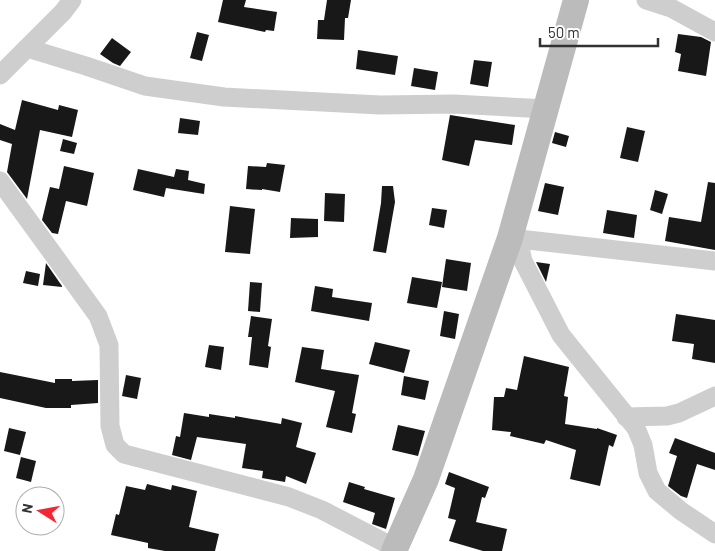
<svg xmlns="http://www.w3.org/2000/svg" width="715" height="551" font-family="Barlow,sans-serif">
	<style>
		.building { fill: #181818 }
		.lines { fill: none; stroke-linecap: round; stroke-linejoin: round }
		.street { stroke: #cecece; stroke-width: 19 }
		.secondary { stroke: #bbb; stroke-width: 26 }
	</style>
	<rect width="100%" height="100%" fill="#fff"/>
	<g class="building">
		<polygon points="223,0 246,0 244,7 277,12 274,31 266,30 265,32 218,22"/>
		<polygon points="327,0 351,0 348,18 345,18 344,40 317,39 318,20 324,20"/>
		<polygon points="197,32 209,35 202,61 190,58"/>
		<polygon points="678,34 701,37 711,42 706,76 678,71 681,54 675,52"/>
		<polygon points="112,38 131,52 120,66 113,63 100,54"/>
		<polygon points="358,50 398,56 395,75 356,69"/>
		<polygon points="474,60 492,62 488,87 470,84"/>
		<polygon points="414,68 438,72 435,90 411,86"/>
		<polygon points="22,100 58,110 59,105 78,110 72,137 40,130 27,199 7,172 12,144 0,140 0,124 15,130"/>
		<polygon points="450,115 515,125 512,145 475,140 469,166 442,160"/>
		<polygon points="180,118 200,121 198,135 178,133"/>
		<polygon points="627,127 645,131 638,162 620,158"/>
		<polygon points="555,132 569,136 566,147 552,143"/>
		<polygon points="63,139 77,143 74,154 60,151"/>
		<polygon points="267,163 285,165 280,192 262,189 262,190 246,189 248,166 266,167"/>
		<polygon points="64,166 94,173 87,206 66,201 58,234 52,233 42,220 50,187 59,189"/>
		<polygon points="138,169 174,177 176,169 189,171 188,180 205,184 204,194 166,188 164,197 133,190"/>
		<polygon points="708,182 715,183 715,250 665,241 669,217 701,222"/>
		<polygon points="545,183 564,187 558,215 538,211"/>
		<polygon points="382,186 393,186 395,202 386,253 373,251 381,203"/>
		<polygon points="655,190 668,194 662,214 650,210"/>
		<polygon points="325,193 345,194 344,222 324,221"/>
		<polygon points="230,206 255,209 250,254 225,252"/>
		<polygon points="432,208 447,210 444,228 429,225"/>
		<polygon points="607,210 637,215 634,238 603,233"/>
		<polygon points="291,218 318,219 318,237 290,238"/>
		<polygon points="446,259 471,263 467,291 442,287"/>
		<polygon points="536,262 550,264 546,282"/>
		<polygon points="46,263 62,286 62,287 43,285"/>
		<polygon points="26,271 40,274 38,286 23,283"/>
		<polygon points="412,277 442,282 437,308 407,303"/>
		<polygon points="250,282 262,283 260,312 248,311"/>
		<polygon points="315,286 333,289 332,297 372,303 369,321 311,311"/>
		<polygon points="444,311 459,314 455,339 440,336"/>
		<polygon points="676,314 715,320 715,363 692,359 694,344 672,341"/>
		<polygon points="251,316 272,319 268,346 271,347 268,368 249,365 252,337 248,337"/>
		<polygon points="375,342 410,350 404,373 369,364"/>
		<polygon points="209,345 224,347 221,370 205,367"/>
		<polygon points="302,347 324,350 321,369 359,375 352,413 356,414 352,433 326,427 335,391 295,382"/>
		<polygon points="524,356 569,367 564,396 568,397 565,424 597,429 597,428 617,435 613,447 609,445 600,486 570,479 576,450 546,440 544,444 510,436 511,432 492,430 494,397 504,397 506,388 517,390"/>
		<polygon points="0,372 55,383 55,379 72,379 72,381 98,380 98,403 71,405 71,408 46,408 0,398"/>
		<polygon points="126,375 141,378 137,399 122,396"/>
		<polygon points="404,376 429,381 425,400 401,395"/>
		<polygon points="184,413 209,417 209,414 235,418 235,416 281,424 282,418 302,423 296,447 316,453 306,484 286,476 285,482 262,478 263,471 242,468 246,444 197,437 191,460 172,455 176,436 180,437"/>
		<polygon points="398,425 425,431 418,456 392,450"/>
		<polygon points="9,428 26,432 20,455 4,451"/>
		<polygon points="675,438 715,453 715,470 697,464 687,498 681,496 668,486 677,456 669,453"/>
		<polygon points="21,457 36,461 31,482 16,478"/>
		<polygon points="449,472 489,487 485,498 482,497 476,522 507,529 502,551 483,551 449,541 456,520 448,518 455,488 445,484"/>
		<polygon points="349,482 365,487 364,489 395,498 386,529 372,524 375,513 343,502"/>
		<polygon points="147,484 171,490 172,485 197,491 189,527 219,534 215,551 165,551 148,548 148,543 111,535 116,514 119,515 126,486 145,490"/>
	</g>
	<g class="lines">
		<g class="street">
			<polyline points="646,0 671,8 715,32"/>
			<polyline points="27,48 86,66 145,86 224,97 380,105 454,104 547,109"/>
			<polyline points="0,75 63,12 72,0"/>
			<polyline points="0,181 98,316 109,345 110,426 115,445 124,454 289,497 322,510 395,548"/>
			<polyline points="510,238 715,261"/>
			<polyline points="518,239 523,261 561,335 636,428 643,445 648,473 657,491 681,511 715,534"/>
			<polyline points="626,417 667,416 679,413 715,396"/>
		</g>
		<polyline class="secondary" points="394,551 426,479 510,238 576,0"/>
	</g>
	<g transform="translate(40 511) rotate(281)"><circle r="24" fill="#ffffff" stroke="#adadad"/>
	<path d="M0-4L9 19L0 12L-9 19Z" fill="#f52634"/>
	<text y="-8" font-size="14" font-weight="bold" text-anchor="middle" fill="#313131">N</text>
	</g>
	<path d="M540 38v8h118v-8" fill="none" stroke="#313131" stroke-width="2.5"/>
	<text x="548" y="38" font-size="15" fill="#313131" stroke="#ffffff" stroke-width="4" paint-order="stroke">50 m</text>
</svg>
